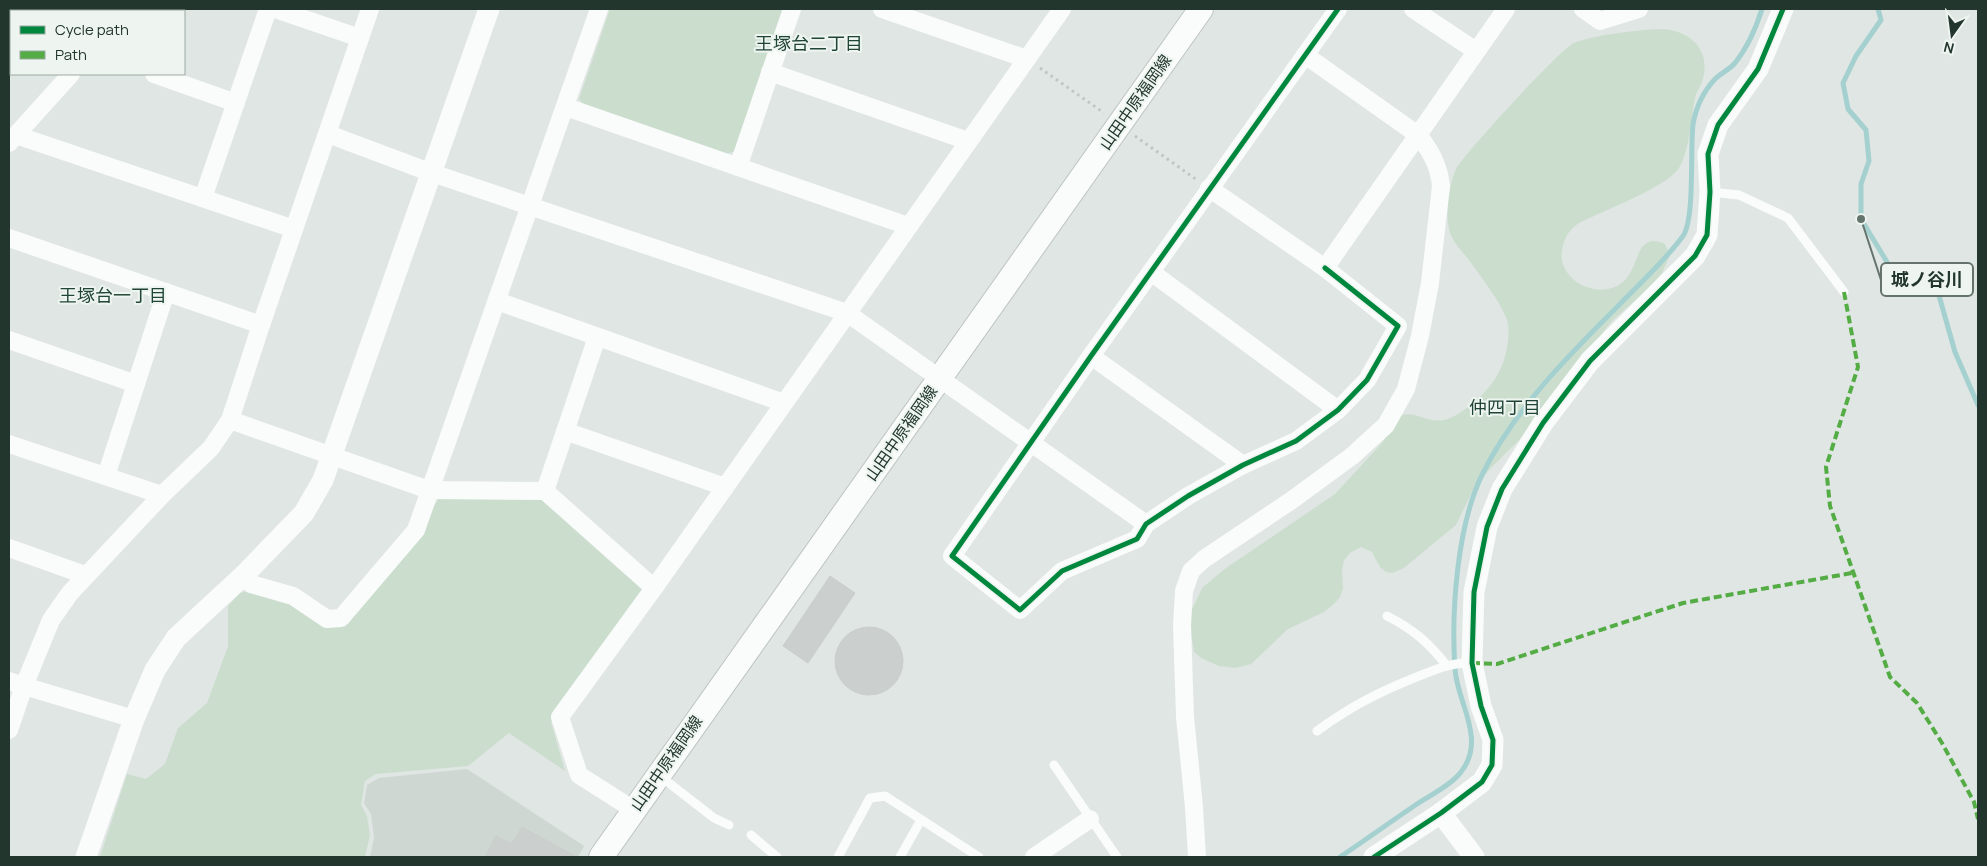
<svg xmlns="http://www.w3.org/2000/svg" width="1987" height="866" font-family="Manrope,'Noto Sans JP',sans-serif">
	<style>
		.built { fill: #cfd7d2 }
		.green { fill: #cbdece }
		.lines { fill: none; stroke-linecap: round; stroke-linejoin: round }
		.stream { stroke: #a4d0d0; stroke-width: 5 }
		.building { fill: #cbcfcd; stroke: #c9cfcc }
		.secondary-casing { stroke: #bdc5c1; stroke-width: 26 }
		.path { stroke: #bfc6c3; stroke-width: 3; stroke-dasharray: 2.5 4; stroke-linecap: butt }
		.service { stroke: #fafbfb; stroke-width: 9 }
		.minor { stroke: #fafbfb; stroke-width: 18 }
		.tertiary { stroke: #fafbfb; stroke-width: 21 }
		.secondary { stroke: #fafbfb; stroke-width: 24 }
		.quiet { stroke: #53ac44; stroke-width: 4; stroke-dasharray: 8 4; stroke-linecap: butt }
		.cycleway-casing { stroke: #eef5f1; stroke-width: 8 }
		.cycleway { stroke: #00873e; stroke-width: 5 }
		.labels { text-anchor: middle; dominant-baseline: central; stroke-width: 4; stroke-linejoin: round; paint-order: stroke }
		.street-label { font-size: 16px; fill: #22362e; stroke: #eef5f1 }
		.neighbourhood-label { font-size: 18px; fill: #204537; stroke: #eef5f1 }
		.leader { fill: none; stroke: #64746d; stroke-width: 2 }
		.callout-dot { fill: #64746d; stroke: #eef5f1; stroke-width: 2 }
		.callout { fill: #eef5f1; stroke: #64746d; stroke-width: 2 }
		.callout-label { font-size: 18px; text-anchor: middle; font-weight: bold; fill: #22362e }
	</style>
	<rect width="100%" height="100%" fill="#e0e6e3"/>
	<polygon class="built" points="467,769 584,846 578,857 370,857 374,838 371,814 364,803 367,785 379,778"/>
	<g class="green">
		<polygon points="610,9 785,9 736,151 726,154 583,104 579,99"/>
		<path d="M1659 29C1698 29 1717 61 1696 94 1691 114 1690 151 1679 168 1667 186 1615 206 1594 216 1588 219 1579 222 1574 227 1564 235 1559 253 1563 264 1571 288 1607 299 1625 280 1634 270 1636 257 1642 247 1649 239 1657 240 1665 244L1670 255 1662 273 1648 289 1612 321 1519 440 1488 471 1473 490 1456 525 1404 568 1392 573 1386 572 1380 567 1372 552 1361 547 1350 553 1344 560 1342 571 1343 588 1340 597 1334 604 1324 612 1288 629 1251 664 1235 668 1219 666 1201 658 1194 652 1188 618 1202 588 1226 568 1335 494 1382 443 1400 416C1418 409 1427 427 1450 418 1467 411 1485 394 1495 379 1505 364 1510 342 1508 324 1506 309 1479 274 1469 260 1461 250 1452 242 1449 229 1445 211 1449 186 1456 169 1463 155 1561 48 1574 43 1593 35 1638 30 1659 29Z"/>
		<polygon points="537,496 645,587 551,722 565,771 509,733 468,766 376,774 365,781 361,805 367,816 370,835 365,857 100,857 127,774 146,779 165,764 178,728 207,703 228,646 228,606 240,593 247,591 284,598 329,625 426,520 439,498"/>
	</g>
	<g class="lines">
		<g class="stream">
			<polyline points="1878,9 1881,20 1856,56 1843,83 1848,109 1866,130 1869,161 1861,184 1861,219 1890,267 1915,273 1936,285 1955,352 1978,405"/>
			<path d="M1340 857C1367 839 1393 820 1420 802 1433 794 1452 784 1461 772 1487 739 1457 703 1455 669 1451 612 1457 524 1483 473 1515 409 1567 357 1617 307 1639 284 1664 262 1683 236 1695 219 1690 149 1693 124 1696 107 1703 92 1715 79 1721 73 1729 70 1735 63 1747 48 1756 28 1762 9"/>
		</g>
	</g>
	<g class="building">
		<polygon points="830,576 855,593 808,663 783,646"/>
		<circle cx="869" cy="661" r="34"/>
		<polygon points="522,827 575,856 574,857 485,857 496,836 512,844"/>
	</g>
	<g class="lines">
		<g class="secondary-casing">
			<polyline id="secondary" points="601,857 1201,9"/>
		</g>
		<g class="path">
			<polyline points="1040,68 1104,113"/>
			<polyline points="1135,136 1197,180"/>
		</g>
		<g class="service">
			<polyline points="1710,192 1739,195 1788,218 1844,292"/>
			<path d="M1387 616C1413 629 1429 643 1447 666"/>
			<path d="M1317 731C1351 706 1381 691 1419 676 1437 669 1453 662 1471 663"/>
			<polyline points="1054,765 1117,857"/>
			<polyline points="660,776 714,818 729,825"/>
			<polyline points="751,835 777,857"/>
			<polyline points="838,857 870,798 885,796 979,857"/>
			<polyline points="900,857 921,820"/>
		</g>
		<g class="minor">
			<polyline points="275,9 360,38"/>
			<polyline points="882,9 1027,59"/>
			<polyline points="1413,9 1476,51"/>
			<polyline points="1583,9 1600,21 1639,9"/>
			<polyline points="110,11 111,9"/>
			<polyline points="770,72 968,141"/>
			<polyline points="154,74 236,103"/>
			<polyline points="566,107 908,226"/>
			<polyline points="328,134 432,173 847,313 1146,524"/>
			<polyline points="16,135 71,74"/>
			<polyline points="9,143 16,135 294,229"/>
			<polyline points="738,167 792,9"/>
			<polyline points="1209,188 1325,268 1506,9"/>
			<polyline points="203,198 268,9"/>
			<polyline points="9,238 261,325 230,420 211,448 162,495 70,593 51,620 24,686 9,681"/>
			<polyline points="1325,268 1398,326 1367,380 1338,410 1296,441 1243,465 1188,496 1146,524 1137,539 1062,571 1020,610 952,556 1091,356 1338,9"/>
			<polyline points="1151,272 1338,410"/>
			<polyline points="497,301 784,403"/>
			<polyline points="261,325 370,9"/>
			<polyline points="597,337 545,491 654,588"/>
			<polyline points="9,340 136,384"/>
			<polyline points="1091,356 1243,465"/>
			<polyline points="230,420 429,490 545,491"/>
			<polyline points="565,431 725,487"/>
			<polyline points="9,444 162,495"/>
			<polyline points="106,476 166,292"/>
			<polyline points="9,548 85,575"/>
			<polyline points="244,575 251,584 293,596 327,619 341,618 416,530 599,9"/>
			<polyline points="9,730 24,686 134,719"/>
			<polyline points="634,810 579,775 560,717 654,588 1062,9"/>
			<polyline points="1034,857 1090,819"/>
			<path d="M1197 857 1194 807 1185 717 1182 625 1184 591 1191 571 1204 559 1292 500 1352 456 1386 425 1406 389 1420 336 1430 283 1441 186C1439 166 1431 151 1418 135L1305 55"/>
		</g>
		<g class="tertiary">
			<polyline points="1441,813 1474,857"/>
			<polyline points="86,857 134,719 155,670 176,638 244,575 304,513 323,480 489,9"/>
			<polyline points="1374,857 1441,813 1482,782 1492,765 1493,740 1481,706 1472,663 1474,592 1487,527 1502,489 1543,423 1590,361 1695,256 1707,235 1710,192 1708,154 1718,125 1758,69 1783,9"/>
		</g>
		<use href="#secondary" class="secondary"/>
		<g class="quiet">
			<polyline points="1844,292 1858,367 1826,467 1830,506 1890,677 1917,703 1942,743 1974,802 1978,819"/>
			<polyline points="1472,663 1497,664 1683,603 1852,573"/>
		</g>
		<g class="cycleway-casing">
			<g id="cycleway">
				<polyline points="1325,268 1398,326 1367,380 1338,410 1296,441 1243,465 1188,496 1146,524 1137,539 1062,571 1020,610 952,556 1091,356 1338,9"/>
				<polyline points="1374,857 1441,813 1482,782 1492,765 1493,740 1481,706 1472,663 1474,592 1487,527 1502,489 1543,423 1590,361 1695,256 1707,235 1710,192 1708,154 1718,125 1758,69 1783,9"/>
			</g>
		</g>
		<use href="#cycleway" class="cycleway"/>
	</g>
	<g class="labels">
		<g class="street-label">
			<text transform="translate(1135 102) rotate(-55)">山田中原福岡線</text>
			<text transform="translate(901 433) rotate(-55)">山田中原福岡線</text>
			<text transform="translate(666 763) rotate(-55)">山田中原福岡線</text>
		</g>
		<g class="neighbourhood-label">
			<text x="809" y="43">王塚台二丁目</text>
			<text x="113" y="295">王塚台一丁目</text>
			<text x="1505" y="407">仲四丁目</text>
		</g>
	</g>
	<path class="leader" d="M1861 219L1881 280"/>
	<circle class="callout-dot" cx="1861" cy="219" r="5"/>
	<rect class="callout" x="1881" y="263" width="92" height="33" rx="5"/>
	<g class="callout-label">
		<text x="1927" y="286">城ノ谷川</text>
	</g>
	<rect width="1987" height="866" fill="none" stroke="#22362e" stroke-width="20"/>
	<rect x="10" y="10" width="175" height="65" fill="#eef5f1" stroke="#9ca9a3"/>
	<rect x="20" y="26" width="25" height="8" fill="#00873e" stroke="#9ca9a3"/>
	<text x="55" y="35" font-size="15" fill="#22362e">Cycle path</text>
	<rect x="20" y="51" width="25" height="8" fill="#53ac44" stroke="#9ca9a3"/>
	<text x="55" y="60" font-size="15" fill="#22362e">Path</text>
	<g transform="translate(1952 35) rotate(194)" stroke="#eef5f1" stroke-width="4" paint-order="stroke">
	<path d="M0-4L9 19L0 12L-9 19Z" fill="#22362e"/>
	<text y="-8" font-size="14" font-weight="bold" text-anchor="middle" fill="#22362e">N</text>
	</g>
</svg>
